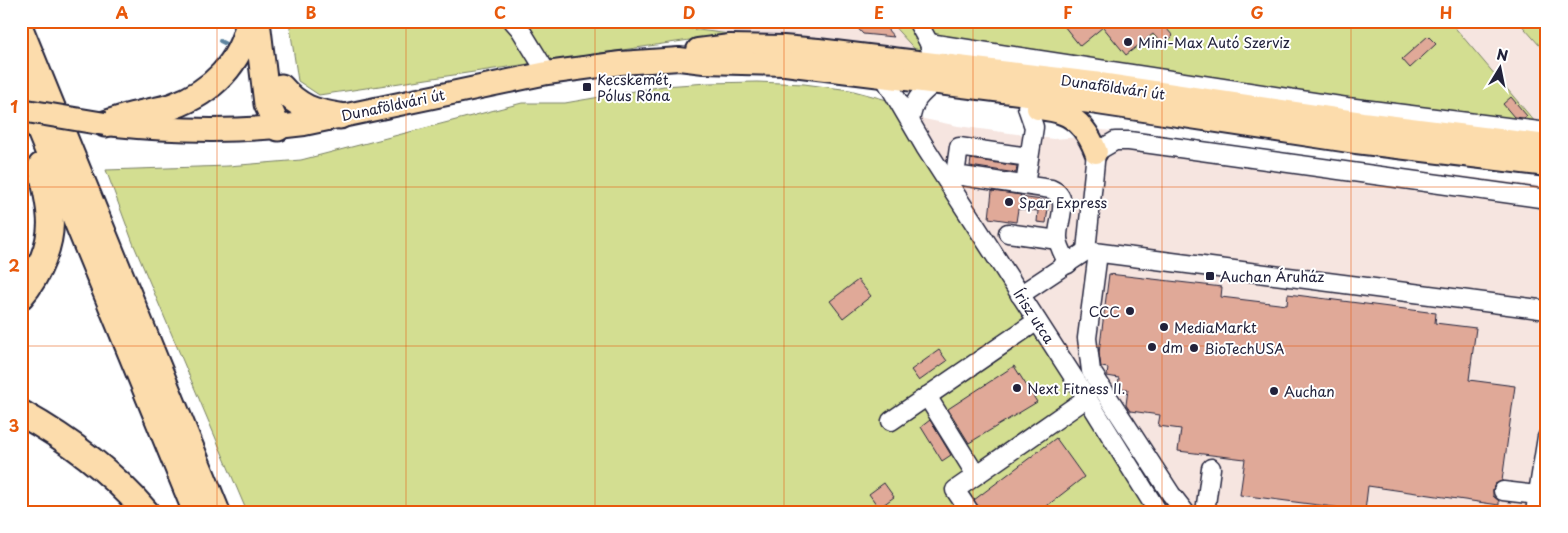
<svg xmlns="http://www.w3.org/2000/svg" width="1568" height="533" font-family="'Playpen Sans',sans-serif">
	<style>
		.built { fill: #f6e5e0 }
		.green { fill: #d3de91; stroke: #7a8066 }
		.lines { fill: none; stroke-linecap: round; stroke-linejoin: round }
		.stream { stroke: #5b839f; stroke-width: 4 }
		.building { fill: #e0a998; stroke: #22223b }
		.minor-casing { stroke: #22223b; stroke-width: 21 }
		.major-casing { stroke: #22223b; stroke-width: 26 }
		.highway-casing { stroke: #22223b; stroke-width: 29 }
		.minor { stroke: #fff; stroke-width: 18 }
		.major { stroke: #fcdcac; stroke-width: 22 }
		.highway { stroke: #fcdcac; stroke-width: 25 }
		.major-bridge-casing { stroke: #22223b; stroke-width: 26; stroke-linecap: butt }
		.major-bridge { stroke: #fcdcac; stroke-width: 22 }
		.grid { fill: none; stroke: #e8590c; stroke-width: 1; stroke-opacity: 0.55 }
		.poi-dot { fill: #22223b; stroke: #fff; stroke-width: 2 }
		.labels { text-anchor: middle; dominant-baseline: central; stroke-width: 4; stroke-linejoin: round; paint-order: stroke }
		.poi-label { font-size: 14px; fill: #22223b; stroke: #fff; text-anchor: start }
		.street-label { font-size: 14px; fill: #22223b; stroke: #fff }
		.neatline { fill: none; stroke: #e8590c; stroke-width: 2 }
		.grid-label { font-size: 16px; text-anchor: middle; font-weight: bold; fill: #e8590c }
	</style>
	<rect width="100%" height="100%" fill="#fff"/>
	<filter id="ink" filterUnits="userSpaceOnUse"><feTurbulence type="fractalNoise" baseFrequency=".02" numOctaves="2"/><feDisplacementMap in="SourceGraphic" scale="10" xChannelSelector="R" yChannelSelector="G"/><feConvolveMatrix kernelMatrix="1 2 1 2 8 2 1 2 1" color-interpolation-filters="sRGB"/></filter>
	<g filter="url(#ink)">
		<g class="built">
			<polygon points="627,21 764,21 765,23 767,21 889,21 921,56"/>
			<polygon points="1452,21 1518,21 1547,54 1547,136 1451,23"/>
			<polygon points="900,114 958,126 1053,139 1081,137 1095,129 1547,187 1547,453 1538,512 1148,512"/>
		</g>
		<g class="green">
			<polygon points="289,21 627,21 730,34 319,95 298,81"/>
			<polygon points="889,21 1452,21 1451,23 1547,136 921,56"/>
			<polygon points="1518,21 1547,21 1547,54"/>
			<polygon points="757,82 804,84 850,90 891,101 1148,512 247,512 133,243 106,170 228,166 301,160 522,103 565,103 664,86 708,83"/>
		</g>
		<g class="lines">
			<polyline class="stream" points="220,41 232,47"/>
		</g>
		<g class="building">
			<polygon points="851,21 880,21 894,37 863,34"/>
			<polygon points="1060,21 1160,21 1173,36 1163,45 1153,34 1126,55 1103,27 1080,46"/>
			<polygon points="1428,36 1436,44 1410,68 1402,59"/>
			<polygon points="1511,97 1527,116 1524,118 1514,117 1503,104"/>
			<polygon points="971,159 1017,166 1016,173 970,166"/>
			<polygon points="992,191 1021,195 1020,197 1049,201 1046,223 1037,222 1038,211 1018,209 1016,222 989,218"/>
			<polygon points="1109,274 1222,287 1221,297 1287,305 1288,294 1436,313 1435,323 1476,328 1469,380 1515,386 1502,481 1495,484 1493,489 1493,496 1499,501 1499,505 1368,486 1365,511 1240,495 1245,459 1178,451 1181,429 1158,426 1160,415 1130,411 1126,405 1128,389 1118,388 1119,378 1107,376 1108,368 1101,367 1099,353"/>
			<polygon points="858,280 871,296 843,318 830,301"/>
			<polygon points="939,350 947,361 919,381 911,370"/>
			<polygon points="1014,366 1037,402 969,443 948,409"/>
			<polygon points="930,420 951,455 942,461 921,427"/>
			<polygon points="1056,438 1084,477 1039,512 981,512 974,500"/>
			<polygon points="884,483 894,497 879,508 869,494"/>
		</g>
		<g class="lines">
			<g class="minor-casing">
				<g id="minor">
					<polyline points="513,21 520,29 547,73"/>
					<polyline points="917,21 929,43 932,55"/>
					<polyline points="929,43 1347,107 1547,132"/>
					<polyline points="884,77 925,147 1087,398 1158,512"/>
					<path d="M910 121C914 100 918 96 934 83"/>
					<path d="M1029 157 959 147 955 175 1051 189C1072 198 1057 221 1058 238 1058 246 1065 257 1068 264"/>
					<polyline points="1025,185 1034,127 1027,107"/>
					<polyline points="1008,233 1058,240"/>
					<polyline points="1086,251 1096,152 1115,141 1129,141 1547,199"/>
					<polyline points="1098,253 1087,338 1091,371 1171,494 1185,512"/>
					<polyline points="1020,295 1086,251 1547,310"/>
					<polyline points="927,396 976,475"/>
					<polyline points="891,421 1037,321"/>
					<polyline points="1503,491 1537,495"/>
					<polyline points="970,512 955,490 1087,398"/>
					<polyline points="1205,512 1211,468"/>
					<polyline points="1535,512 1547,437"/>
				</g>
			</g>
			<g class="major-casing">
				<g id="major">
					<polyline points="698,50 730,46 783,47 818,50 1093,83 1362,123 1547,146"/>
					<path d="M1038 108C1046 109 1055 110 1062 113 1079 119 1090 136 1096 152"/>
					<path d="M106 124C172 131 238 133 304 124L547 73 621 63 679 59 704 62 785 64 1091 102 1356 142 1547 165"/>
				</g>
			</g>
			<g class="highway-casing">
				<g id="highway">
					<polyline points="257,21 267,104 278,128"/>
					<polyline points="21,31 217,512"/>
					<polyline points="21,85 196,512"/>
					<path d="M281 87C299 108 314 112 340 116"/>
					<path d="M105 124C116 120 127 116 139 114 150 111 162 110 173 106 212 92 241 63 249 21"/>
					<path d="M21 296C38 276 53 243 50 216 49 199 44 182 41 166"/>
					<path d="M21 413C66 438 112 472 146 512"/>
				</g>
			</g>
			<use href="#minor" class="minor"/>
			<use href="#major" class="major"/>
			<use href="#highway" class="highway"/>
			<g class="major-bridge-casing">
				<polyline id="major-bridge" points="21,110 105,124"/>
			</g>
			<use href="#major-bridge" class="major-bridge"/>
		</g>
	</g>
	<path class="grid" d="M217 21V512M406 21V512M595 21V512M784 21V512M973 21V512M1162 21V512M1351 21V512M21 187H1547M21 346H1547"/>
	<g class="poi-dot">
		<circle cx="1128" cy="42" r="5"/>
		<rect x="582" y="82" width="10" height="10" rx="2.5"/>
		<circle cx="1009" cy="202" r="5"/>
		<rect x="1205" y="271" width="10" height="10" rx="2.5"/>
		<circle cx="1130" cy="311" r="5"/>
		<circle cx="1164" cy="327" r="5"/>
		<circle cx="1152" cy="347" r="5"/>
		<circle cx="1194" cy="348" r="5"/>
		<circle cx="1017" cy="388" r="5"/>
		<circle cx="1274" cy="391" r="5"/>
	</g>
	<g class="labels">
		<g class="poi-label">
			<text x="1138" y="42">Mini-Max Autó Szerviz</text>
			<text x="597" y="79">Kecskemét,<tspan x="597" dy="16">Pólus Róna</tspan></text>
			<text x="1019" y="202">Spar Express</text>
			<text x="1220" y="276">Auchan Áruház</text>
			<text x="1120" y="311" text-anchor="end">CCC</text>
			<text x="1174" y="327">MediaMarkt</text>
			<text x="1162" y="347">dm</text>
			<text x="1204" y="348">BioTechUSA</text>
			<text x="1027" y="388">Next Fitness II.</text>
			<text x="1284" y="391">Auchan</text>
		</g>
		<g class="street-label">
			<text transform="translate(1113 87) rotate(8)">Dunaföldvári út</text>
			<text transform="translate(393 105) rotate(-12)">Dunaföldvári út</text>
			<text transform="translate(1034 316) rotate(57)">Írisz utca</text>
		</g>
	</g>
	<rect width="1568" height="533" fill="none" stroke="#fff" stroke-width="55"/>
	<g transform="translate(1500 68) rotate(10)" stroke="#ffffff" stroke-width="4" paint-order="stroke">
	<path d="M0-4L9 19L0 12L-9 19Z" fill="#22223b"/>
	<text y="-8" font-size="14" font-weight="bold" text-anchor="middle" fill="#22223b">N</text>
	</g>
	<rect x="28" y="28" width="1512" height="478" class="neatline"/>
	<g class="grid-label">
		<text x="122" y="19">A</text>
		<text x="311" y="19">B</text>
		<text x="500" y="19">C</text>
		<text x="689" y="19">D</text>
		<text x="879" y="19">E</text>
		<text x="1068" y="19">F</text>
		<text x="1257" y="19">G</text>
		<text x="1446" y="19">H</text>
		<text x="14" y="113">1</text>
		<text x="14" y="272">2</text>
		<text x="14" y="432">3</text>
	</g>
</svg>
